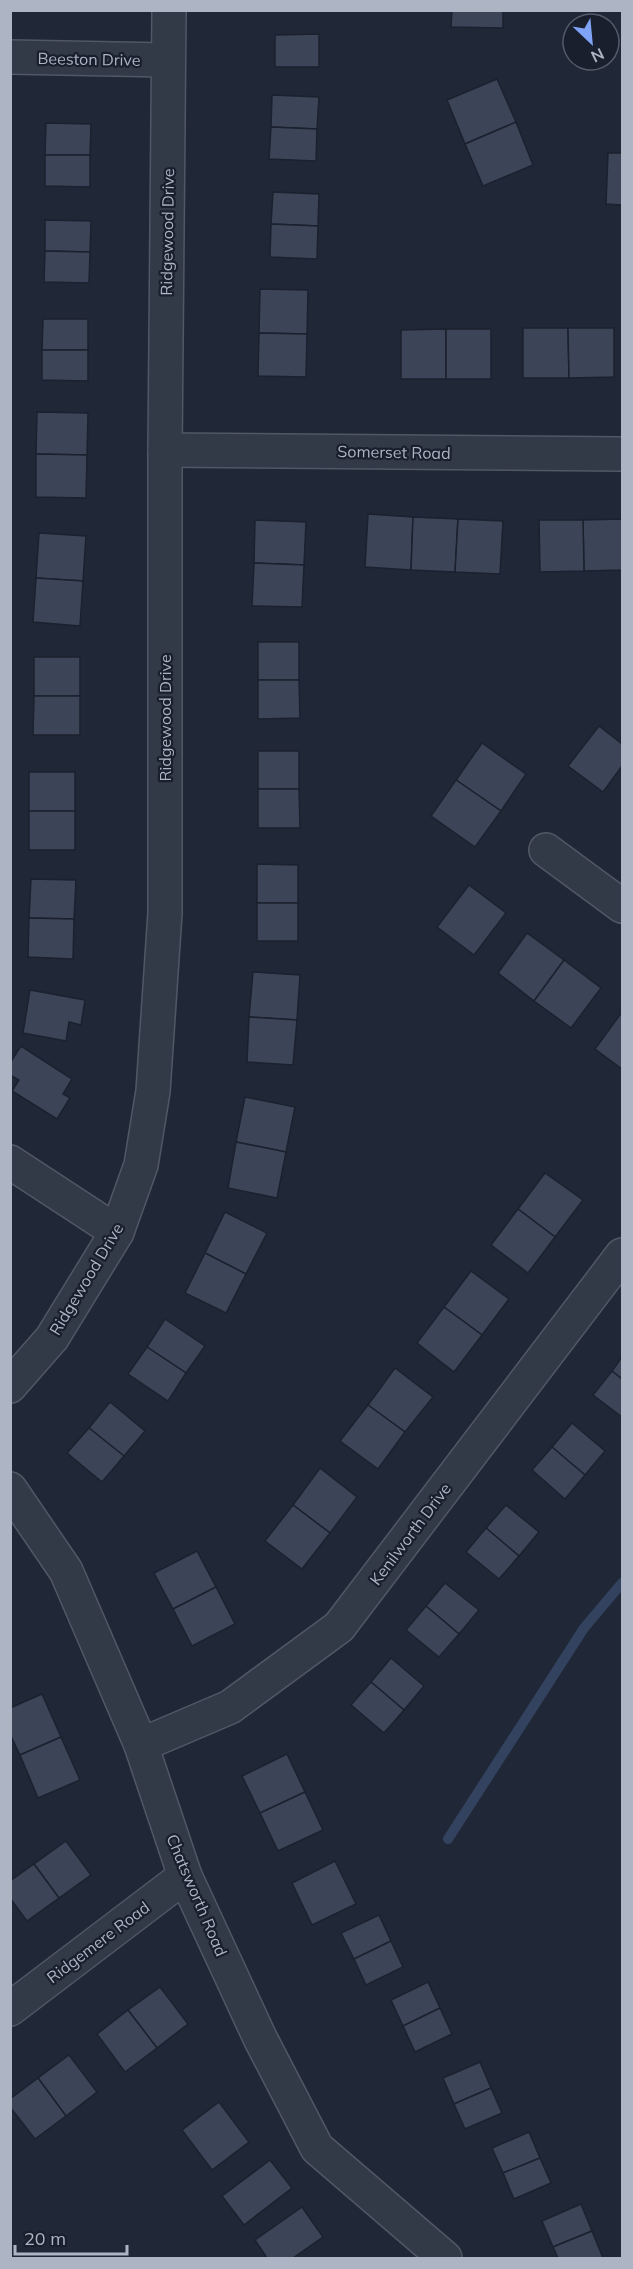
<svg xmlns="http://www.w3.org/2000/svg" width="633" height="2269" font-family="Mulish,sans-serif">
	<style>
		.lines { fill: none; stroke-linecap: round; stroke-linejoin: round }
		.stream { stroke: #33425f; stroke-width: 10 }
		.building { fill: #3c4557; stroke: #1b212e; stroke-width: 1.5 }
		.minor-casing { stroke: #515765; stroke-width: 36 }
		.minor { stroke: #333a47; stroke-width: 33 }
		.labels { text-anchor: middle; dominant-baseline: central; stroke-width: 4.5; stroke-linejoin: round; paint-order: stroke }
		.street-label { font-size: 16px; fill: #adb4c4; stroke: #191f2c }
	</style>
	<rect width="100%" height="100%" fill="#202837"/>
	<g class="lines">
		<polyline class="stream" points="448,1839 584,1628 622,1583"/>
	</g>
	<g class="building">
		<polygon points="452,10 503,10 503,28 451,27"/>
		<polygon points="319,34 319,67 275,67 275,35"/>
		<polygon points="497,79 516,122 465,144 447,100"/>
		<polygon points="272,95 319,97 317,129 271,127"/>
		<polygon points="516,122 533,165 483,186 465,144"/>
		<polygon points="46,123 91,124 90,155 45,155"/>
		<polygon points="271,127 317,129 316,161 269,159"/>
		<polygon points="608,153 622,153 622,205 606,204"/>
		<polygon points="45,155 90,155 90,187 45,186"/>
		<polygon points="273,192 319,194 318,226 271,224"/>
		<polygon points="45,220 91,221 90,252 45,251"/>
		<polygon points="271,224 318,226 317,259 270,257"/>
		<polygon points="45,251 90,252 89,283 44,282"/>
		<polygon points="260,289 308,290 307,334 259,333"/>
		<polygon points="43,319 88,319 88,350 42,350"/>
		<polygon points="523,328 568,328 569,378 523,378"/>
		<polygon points="568,328 614,328 614,377 569,378"/>
		<polygon points="446,329 446,379 401,379 401,330"/>
		<rect x="446" y="329" width="45" height="50"/>
		<polygon points="259,333 307,334 306,377 258,376"/>
		<polygon points="42,350 88,350 88,381 42,380"/>
		<polygon points="37,412 88,413 87,455 36,454"/>
		<polygon points="36,454 87,455 86,498 36,497"/>
		<polygon points="368,514 413,517 411,570 365,567"/>
		<polygon points="413,517 458,519 455,572 411,570"/>
		<polygon points="458,519 503,521 500,574 455,572"/>
		<polygon points="622,519 622,570 584,571 583,520"/>
		<polygon points="255,520 306,522 304,565 254,563"/>
		<polygon points="539,520 583,520 584,571 540,572"/>
		<polygon points="39,533 86,536 83,581 36,578"/>
		<polygon points="254,563 304,565 302,607 252,606"/>
		<polygon points="36,578 83,581 80,626 33,622"/>
		<rect x="258" y="642" width="41" height="38"/>
		<rect x="34" y="657" width="46" height="39"/>
		<polygon points="258,680 299,680 300,718 258,719"/>
		<polygon points="34,696 80,696 80,735 33,735"/>
		<polygon points="599,726 622,744 622,766 603,792 568,766"/>
		<polygon points="482,743 526,774 501,811 456,780"/>
		<rect x="258" y="751" width="41" height="38"/>
		<rect x="29" y="772" width="46" height="39"/>
		<polygon points="456,780 501,811 475,847 431,816"/>
		<polygon points="258,789 299,789 300,828 258,828"/>
		<rect x="29" y="811" width="46" height="39"/>
		<polygon points="257,864 298,865 298,903 257,903"/>
		<polygon points="31,879 76,880 74,919 29,918"/>
		<polygon points="469,885 506,913 474,955 437,927"/>
		<rect x="257" y="903" width="41" height="38"/>
		<polygon points="29,918 74,919 73,959 28,957"/>
		<polygon points="527,933 564,960 534,1001 498,973"/>
		<polygon points="564,960 601,988 571,1028 534,1001"/>
		<polygon points="253,972 300,975 297,1020 249,1017"/>
		<polygon points="30,990 85,1000 81,1025 69,1022 66,1041 23,1033"/>
		<polygon points="622,1012 622,1069 595,1049"/>
		<polygon points="249,1017 297,1020 293,1065 247,1062"/>
		<polygon points="21,1046 72,1079 63,1094 70,1098 57,1119 12,1091 19,1080 10,1075 10,1063"/>
		<polygon points="245,1097 295,1107 286,1152 236,1142"/>
		<polygon points="236,1142 286,1152 277,1198 228,1188"/>
		<polygon points="545,1173 583,1200 555,1237 518,1209"/>
		<polygon points="518,1209 555,1237 528,1273 491,1245"/>
		<polygon points="225,1212 267,1233 246,1274 205,1253"/>
		<polygon points="205,1253 246,1274 226,1313 185,1293"/>
		<polygon points="471,1271 509,1299 482,1335 444,1307"/>
		<polygon points="444,1307 482,1335 454,1372 417,1343"/>
		<polygon points="165,1319 205,1346 186,1373 147,1347"/>
		<polygon points="147,1347 186,1373 168,1401 128,1374"/>
		<polygon points="622,1357 622,1379 612,1371"/>
		<polygon points="395,1368 433,1397 405,1432 368,1405"/>
		<polygon points="612,1371 622,1379 622,1417 593,1395"/>
		<polygon points="110,1402 145,1431 124,1456 89,1428"/>
		<polygon points="368,1405 405,1432 378,1469 340,1441"/>
		<polygon points="572,1423 605,1451 585,1475 552,1447"/>
		<polygon points="89,1428 124,1456 102,1482 67,1453"/>
		<polygon points="552,1447 585,1475 565,1499 532,1470"/>
		<polygon points="320,1468 357,1497 330,1533 293,1505"/>
		<polygon points="293,1505 330,1533 302,1569 265,1541"/>
		<polygon points="506,1505 539,1532 519,1556 486,1528"/>
		<polygon points="486,1528 519,1556 499,1579 466,1552"/>
		<polygon points="197,1551 216,1587 173,1609 154,1573"/>
		<polygon points="445,1583 479,1610 459,1634 426,1606"/>
		<polygon points="216,1587 235,1624 192,1646 173,1609"/>
		<polygon points="426,1606 459,1634 439,1657 406,1630"/>
		<polygon points="391,1658 424,1686 404,1710 371,1682"/>
		<polygon points="371,1682 404,1710 384,1733 351,1705"/>
		<polygon points="42,1694 61,1737 20,1755 10,1734 10,1708"/>
		<polygon points="61,1737 80,1780 38,1798 20,1755"/>
		<polygon points="287,1754 305,1792 260,1813 242,1776"/>
		<polygon points="305,1792 323,1830 278,1851 260,1813"/>
		<polygon points="66,1841 91,1875 59,1898 34,1864"/>
		<polygon points="335,1861 356,1904 312,1925 292,1883"/>
		<polygon points="34,1864 59,1898 27,1921 10,1898 10,1881"/>
		<polygon points="379,1915 391,1941 354,1959 341,1933"/>
		<polygon points="391,1941 403,1967 366,1985 354,1959"/>
		<polygon points="428,1982 440,2008 403,2026 391,2000"/>
		<polygon points="160,1987 188,2024 157,2048 128,2010"/>
		<polygon points="440,2008 452,2034 415,2052 403,2026"/>
		<polygon points="128,2010 157,2048 125,2072 97,2034"/>
		<polygon points="69,2055 97,2092 66,2116 38,2078"/>
		<polygon points="480,2062 491,2088 454,2104 443,2078"/>
		<polygon points="38,2078 66,2116 35,2139 10,2107 10,2099"/>
		<polygon points="491,2088 502,2113 465,2129 454,2104"/>
		<polygon points="219,2102 249,2142 212,2170 182,2130"/>
		<polygon points="529,2132 540,2158 503,2173 492,2148"/>
		<polygon points="540,2158 551,2183 514,2199 503,2173"/>
		<polygon points="270,2160 292,2188 244,2225 222,2196"/>
		<polygon points="581,2204 592,2231 553,2247 542,2221"/>
		<polygon points="302,2207 323,2237 293,2258 267,2258 255,2240"/>
		<polygon points="592,2231 603,2258 558,2258 553,2247"/>
	</g>
	<g class="lines">
		<g class="minor-casing">
			<g id="minor">
				<polyline points="10,57 168,60"/>
				<polyline points="165,450 622,454"/>
				<polyline points="546,850 622,906"/>
				<polyline points="10,1162 117,1232"/>
				<polyline points="10,1386 52,1338 117,1232 141,1165 153,1091 165,913 165,450 169,10"/>
				<polyline points="10,1489 66,1571 141,1745 185,1876 260,2038 317,2148 445,2258"/>
				<polyline points="141,1745 230,1707 339,1627 622,1255"/>
				<polyline points="10,2009 185,1876"/>
			</g>
		</g>
		<use href="#minor" class="minor"/>
	</g>
	<g class="labels">
		<g class="street-label">
			<text transform="translate(89 59) rotate(1)">Beeston Drive</text>
			<text transform="translate(167 232) rotate(-89)">Ridgewood Drive</text>
			<text transform="translate(394 452) rotate(1)">Somerset Road</text>
			<text transform="translate(165 718) rotate(-90)">Ridgewood Drive</text>
			<text transform="translate(86 1279) rotate(-59)">Ridgewood Drive</text>
			<text transform="translate(410 1534) rotate(-53)">Kenilworth Drive</text>
			<text transform="translate(197 1895) rotate(67)">Chatsworth Road</text>
			<text transform="translate(98 1942) rotate(-37)">Ridgemere Road</text>
		</g>
	</g>
	<rect width="633" height="2269" fill="none" stroke="#adb4c4" stroke-width="24"/>
	<g transform="translate(591 42) rotate(154)"><circle r="28" fill="#191f2c" stroke="#545b69" stroke-width="1.5"/>
	<path d="M0-4.5L10 22L0 15L-10 22Z" fill="#7fa4f7"/>
	<text y="-9" font-size="16" font-weight="bold" text-anchor="middle" fill="#adb4c4">N</text>
	</g>
	<path d="M15 2245v9h112v-9" fill="none" stroke="#adb4c4" stroke-width="3"/>
	<text x="24" y="2245" font-size="18" fill="#adb4c4" stroke="#191f2c" stroke-width="4.5" paint-order="stroke">20 m</text>
</svg>
